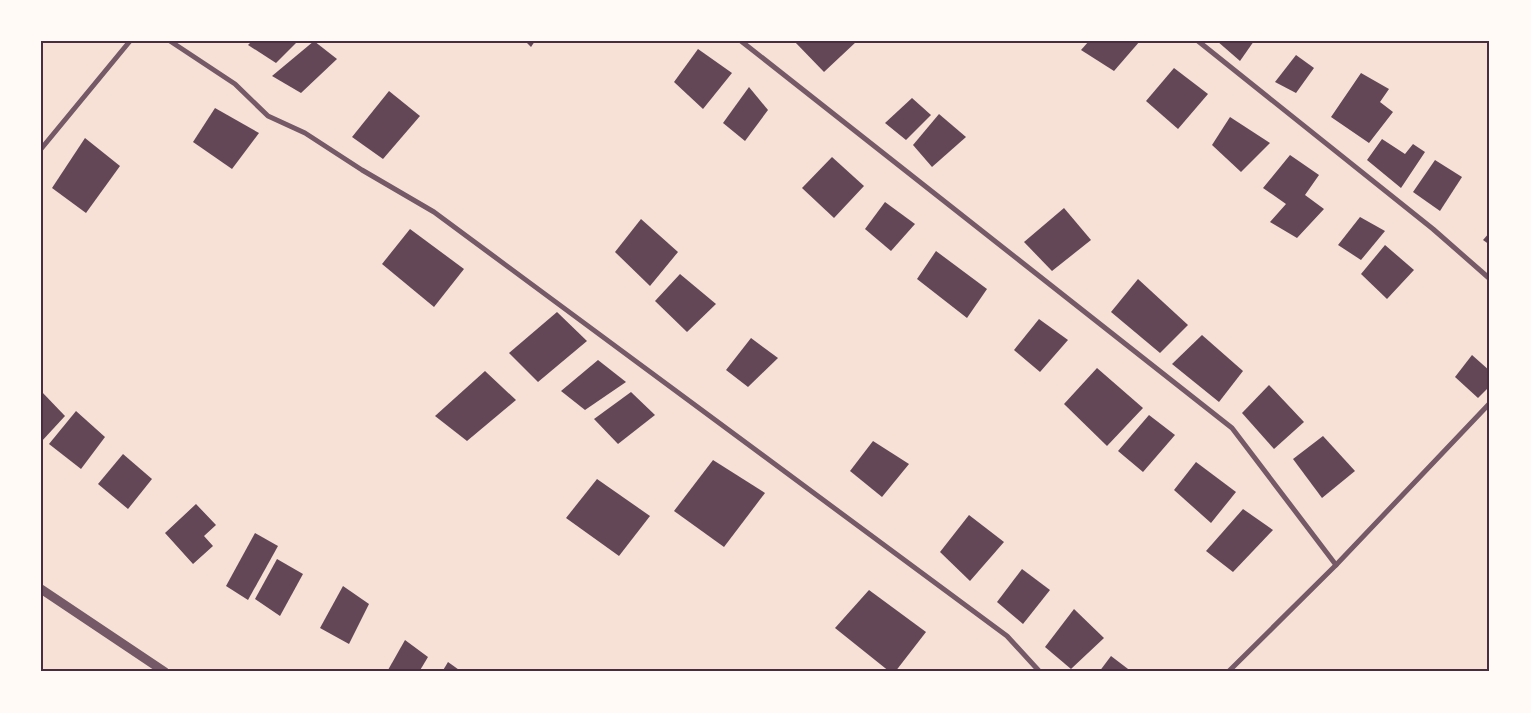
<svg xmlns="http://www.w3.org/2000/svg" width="1531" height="713" font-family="Merriweather,serif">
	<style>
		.building { fill: #644757 }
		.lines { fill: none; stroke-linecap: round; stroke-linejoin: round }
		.minor { stroke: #755966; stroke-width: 5 }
		.tertiary { stroke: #755966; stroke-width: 9 }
		.neatline { fill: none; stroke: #4a2c40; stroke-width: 2 }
	</style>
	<rect width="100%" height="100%" fill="#f7e1d7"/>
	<g class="building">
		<polygon points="252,41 298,41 276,63 248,45"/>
		<polygon points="314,41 337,59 301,93 272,76"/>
		<polygon points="525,41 535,41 531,47"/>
		<polygon points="794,41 857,41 824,72"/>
		<polygon points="1089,41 1140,41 1114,71 1081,50"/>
		<polygon points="1217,41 1254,41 1240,61"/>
		<polygon points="698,49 732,73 703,109 674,82"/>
		<polygon points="1296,55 1314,68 1296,93 1275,82"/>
		<polygon points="1174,68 1208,94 1178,129 1146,101"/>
		<polygon points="1361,73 1389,89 1380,102 1393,112 1369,143 1331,117"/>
		<polygon points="749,87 768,110 745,141 723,123"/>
		<polygon points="389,91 420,116 383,159 352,137"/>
		<polygon points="912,98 931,115 906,140 885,123"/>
		<polygon points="215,108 259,133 232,169 193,142"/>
		<polygon points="939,114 966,137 932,167 913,145"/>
		<polygon points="1230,117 1270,143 1241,172 1212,145"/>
		<polygon points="85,138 120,166 86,213 52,188"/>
		<polygon points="1382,139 1405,154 1413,144 1425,152 1401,188 1367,160"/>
		<polygon points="1290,155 1319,175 1305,195 1324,209 1297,238 1270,222 1286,204 1263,188"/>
		<polygon points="832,157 864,186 834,218 802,188"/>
		<polygon points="1435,160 1462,177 1440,211 1413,192"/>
		<polygon points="885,202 915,224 891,251 865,229"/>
		<polygon points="1064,208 1091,240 1052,271 1024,242"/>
		<polygon points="1360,217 1385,231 1361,260 1338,245"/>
		<polygon points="641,219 678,252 650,286 615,252"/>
		<polygon points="410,229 464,269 434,307 382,264"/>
		<polygon points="1490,232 1490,245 1483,240"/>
		<polygon points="1385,245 1414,270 1387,299 1361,274"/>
		<polygon points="936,251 987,289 967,318 917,279"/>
		<polygon points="680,274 716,304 687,332 655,301"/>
		<polygon points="1138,279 1188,325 1160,353 1111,312"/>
		<polygon points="557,312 587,341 538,382 509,353"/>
		<polygon points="1039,319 1068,340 1040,372 1014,350"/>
		<polygon points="1202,335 1243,371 1219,402 1172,364"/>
		<polygon points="751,338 778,358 748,387 726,370"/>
		<polygon points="1472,355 1490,371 1490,386 1478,398 1455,377"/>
		<polygon points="598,360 626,382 585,410 561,391"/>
		<polygon points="1097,368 1143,408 1107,446 1064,404"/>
		<polygon points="485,371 516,400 467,441 435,416"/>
		<polygon points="1269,385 1304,422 1274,449 1242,413"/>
		<polygon points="41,391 65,416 41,442"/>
		<polygon points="631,392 655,415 618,444 594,419"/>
		<polygon points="76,411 105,437 81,469 49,444"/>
		<polygon points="1149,415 1175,435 1143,472 1118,451"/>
		<polygon points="1323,436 1355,471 1322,498 1293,459"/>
		<polygon points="873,441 909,464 882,497 850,471"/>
		<polygon points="123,454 152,479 128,509 98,484"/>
		<polygon points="713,460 765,493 724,547 674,511"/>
		<polygon points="1196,462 1236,492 1211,523 1174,490"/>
		<polygon points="597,479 650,516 619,556 566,518"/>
		<polygon points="196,504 216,525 204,536 213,546 193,564 165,533"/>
		<polygon points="1243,509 1273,530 1233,572 1206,551"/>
		<polygon points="969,515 1004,542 970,581 940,552"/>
		<polygon points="255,533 278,546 248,600 226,586"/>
		<polygon points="277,559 303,574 280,616 255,599"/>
		<polygon points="1022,569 1050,590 1023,624 997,602"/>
		<polygon points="343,586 369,604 349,644 320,628"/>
		<polygon points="869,590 926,632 895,672 890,672 835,628"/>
		<polygon points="1074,609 1104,638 1071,669 1045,647"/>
		<polygon points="405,640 428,657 419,672 390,672 388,670"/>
		<polygon points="1111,656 1132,672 1099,672"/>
		<polygon points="448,662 462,672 442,672"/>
	</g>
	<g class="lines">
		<g class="minor">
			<polyline points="170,41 235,84 268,116 305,133 362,170 434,212 1007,636 1040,672"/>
			<polyline points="741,41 1232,428 1336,565"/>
			<polyline points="1198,41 1433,229 1490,279"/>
			<polyline points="41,149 130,41"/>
			<polyline points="1228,672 1336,565 1490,403"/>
		</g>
		<polyline class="tertiary" points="41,589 165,672"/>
	</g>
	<rect width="1531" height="713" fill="none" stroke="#fffaf5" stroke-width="85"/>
	<rect x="42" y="42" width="1446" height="628" class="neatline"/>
</svg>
